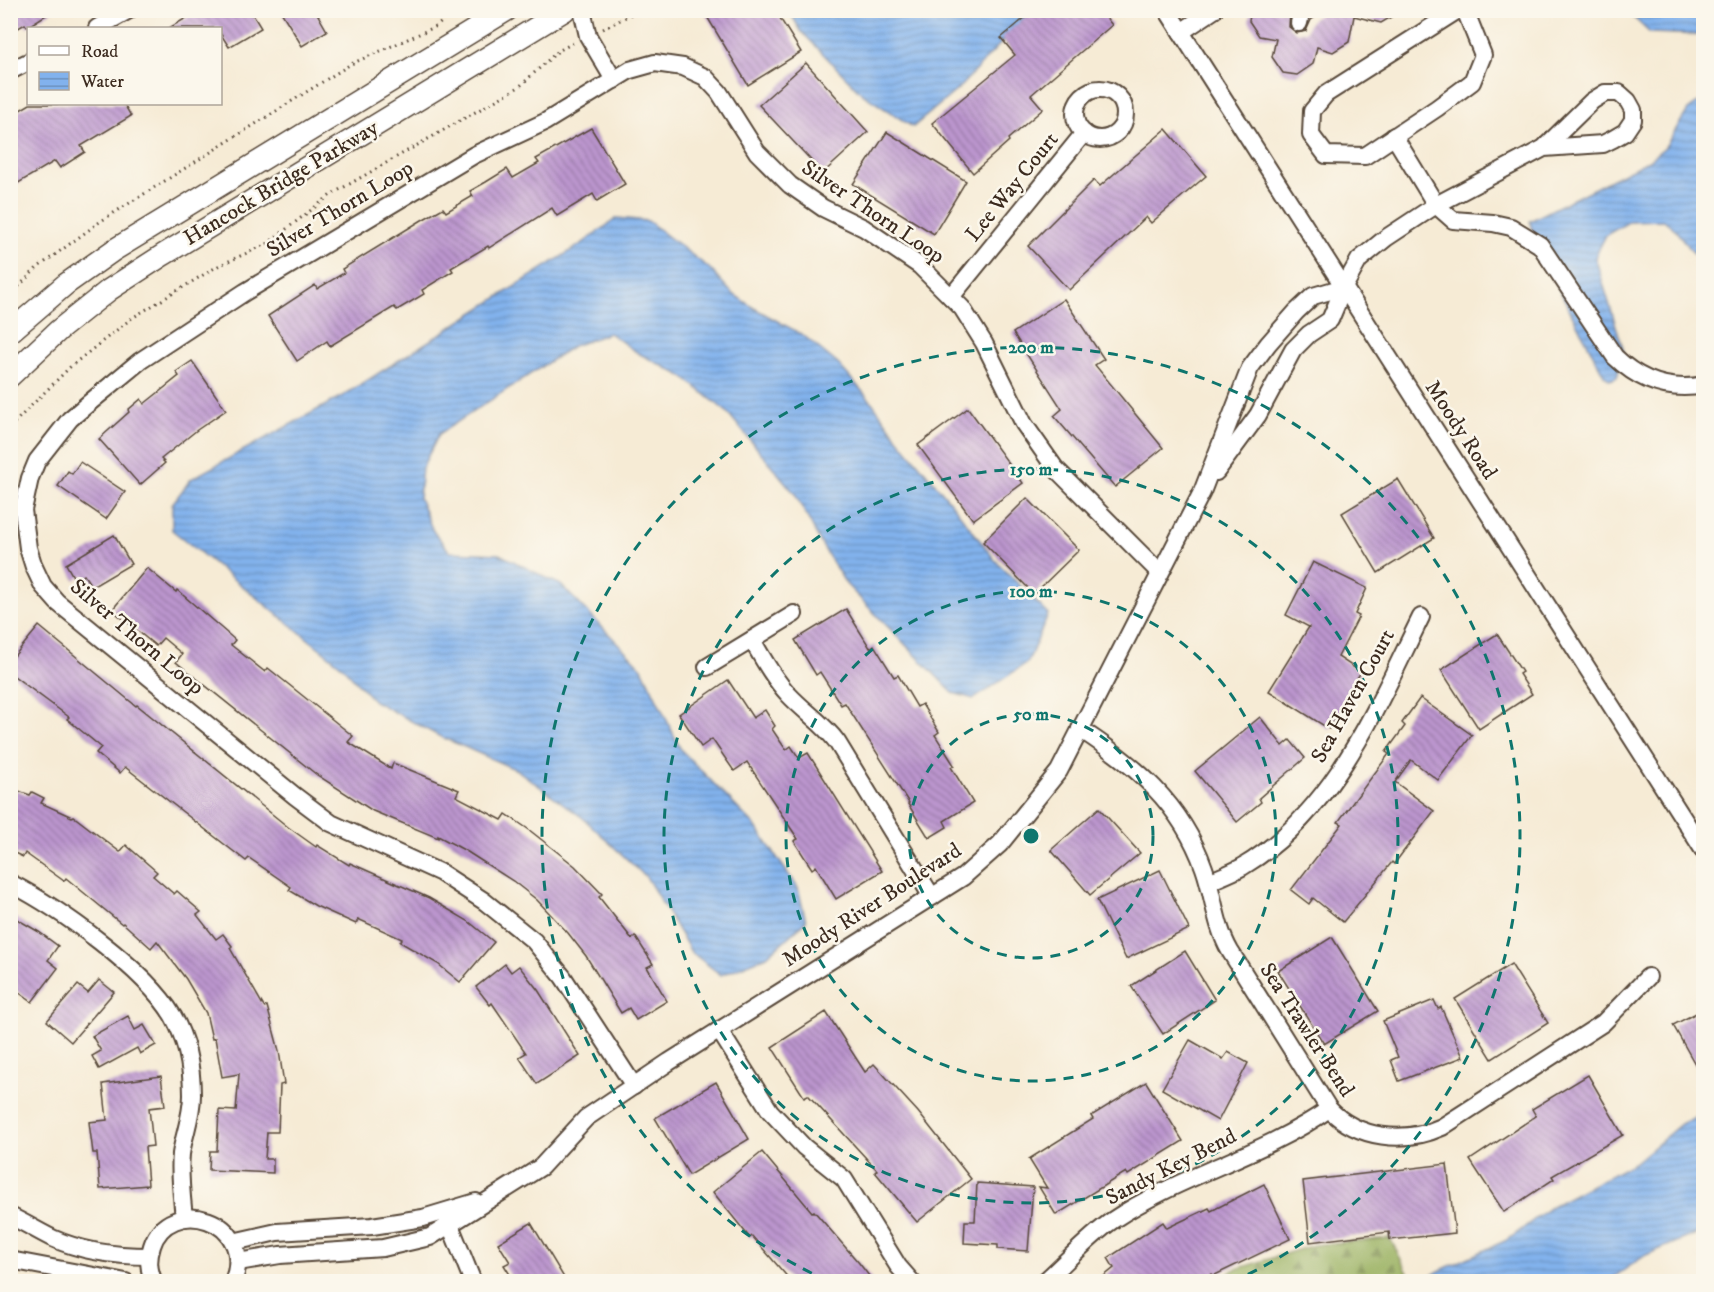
<svg xmlns="http://www.w3.org/2000/svg" width="1714" height="1292" font-family="'IM FELL DW Pica',serif">
	<style>
		.forest { fill: url(#forest-firs); stroke: #6b6e40; stroke-width: 1.5 }
		.water { fill: url(#water-rules); stroke: #5e6e86; stroke-width: 1.5 }
		.building { fill: url(#building-back-hatch) }
		.lines { fill: none; stroke-linecap: round; stroke-linejoin: round }
		.minor-casing { stroke: #574739; stroke-width: 20 }
		.major-casing { stroke: #574739; stroke-width: 24 }
		.path { stroke: #574739; stroke-width: 3; stroke-dasharray: 1.5 4.5; stroke-linecap: butt }
		.minor { stroke: #fff; stroke-width: 16 }
		.major { stroke: #fff; stroke-width: 21 }
		.ring { fill: none; stroke: #0f766e; stroke-width: 3; stroke-dasharray: 10 8 }
		.labels { text-anchor: middle; dominant-baseline: central; stroke-width: 5; stroke-linejoin: round; paint-order: stroke }
		.street-label { font-size: 22px; fill: #3b2a1e; stroke: #fbf7ec }
		.centre { fill: #0f766e; stroke: #fbf7ec; stroke-width: 3 }
		.ring-label { font-size: 18px; text-anchor: middle; font-weight: bold; fill: #0f766e; stroke: #fbf7ec; stroke-width: 5; stroke-linejoin: round; paint-order: stroke }
	</style>
	<defs>
		<pattern id="forest-firs" width="22" height="20" patternUnits="userSpaceOnUse" patternTransform="scale(1.5)"><rect width="22" height="20" fill="#9bb263"/><path d="M5 1l3.5 6h-7zM16 11l3.5 6h-7z" fill="#809151"/></pattern>
		<pattern id="water-rules" width="6" height="5" patternUnits="userSpaceOnUse" patternTransform="scale(1.5)"><rect width="6" height="5" fill="#82b2ed"/><path d="M0 2.5h6" fill="none" stroke="#6c91bf"/></pattern>
		<pattern id="building-back-hatch" width="6" height="6" patternUnits="userSpaceOnUse" patternTransform="scale(1.5)"><rect width="6" height="6" fill="#bb95ce"/><path d="M-1 5l2 2M0 0l6 6M5-1l2 2" fill="none" stroke="#997aa7"/></pattern>
	</defs>
	<rect width="100%" height="100%" fill="#fbf7ec"/>
	<filter id="ink" filterUnits="userSpaceOnUse"><feTurbulence type="fractalNoise" baseFrequency=".0167" numOctaves="2"/><feDisplacementMap in="SourceGraphic" scale="12" xChannelSelector="R" yChannelSelector="G"/><feConvolveMatrix kernelMatrix="1 2 1 2 8 2 1 2 1" color-interpolation-filters="sRGB"/></filter>
	<filter id="wash" filterUnits="userSpaceOnUse"><feTurbulence type="fractalNoise" baseFrequency=".008" numOctaves="4" result="noise"/><feDisplacementMap in="SourceGraphic" scale="24" xChannelSelector="R" yChannelSelector="G"/><feGaussianBlur stdDeviation="1.35" result="paint"/><feColorMatrix in="noise" values="0 0 0 0 0 0 0 0 0 0 0 0 0 0 0 0 0 1.4 0 .05"/><feComposite in="paint" operator="in"/></filter>
	<g filter="url(#wash)">
		<rect width="100%" height="100%" fill="#f6ebd5"/>
		<polygon class="forest" points="1390,1238 1412,1281 1219,1282 1233,1270 1314,1245"/>
		<g class="water">
			<polygon points="789,11 1031,11 958,89 913,127 862,94 801,31"/>
			<polygon points="1629,11 1703,11 1703,35 1650,33 1632,16"/>
			<polygon points="1703,99 1703,265 1672,226 1663,220 1630,221 1606,235 1595,257 1624,352 1617,377 1610,380 1604,375 1535,244 1530,221 1646,162 1665,147 1688,110"/>
			<polygon points="617,218 648,221 710,269 732,293 754,308 803,335 838,364 871,401 900,441 952,504 995,560 1048,614 1028,662 974,699 953,693 846,584 823,547 795,494 727,412 682,376 638,353 609,333 573,346 439,434 422,468 419,498 433,531 450,552 499,554 561,585 642,668 681,750 756,827 798,888 806,921 767,956 721,975 691,952 647,878 583,818 517,770 437,735 374,701 342,666 172,530 172,504 191,479 346,394 580,245"/>
			<polygon points="1703,1113 1703,1231 1646,1255 1608,1281 1423,1281 1439,1271 1509,1239 1552,1206 1634,1163 1681,1124"/>
		</g>
		<g id="blocks">
			<g class="building">
				<polygon points="10,10 54,10 27,27 25,24 10,33"/>
				<polygon points="200,10 250,10 261,28 229,47 220,33 220,28 169,28"/>
				<polygon points="280,10 315,10 327,31 302,46"/>
				<polygon points="703,10 775,10 801,52 748,85"/>
				<polygon points="1034,10 1100,10 1112,25 1031,95 1043,109 1008,139 1009,141 973,173 932,123 1015,55 1001,38"/>
				<polygon points="1251,10 1290,10 1289,27 1297,33 1306,31 1311,20 1326,10 1403,10 1381,23 1354,16 1349,42 1333,52 1317,47 1313,64 1297,75 1283,73 1272,57 1276,39 1259,36 1249,21"/>
				<polygon points="806,63 868,132 823,173 759,105"/>
				<polygon points="30,104 124,104 131,116 81,146 85,152 60,168 55,161 10,188 10,116"/>
				<polygon points="591,128 625,184 597,201 593,194 557,216 552,208 489,248 488,246 451,268 453,271 422,290 424,294 397,310 394,307 330,346 327,341 297,361 268,316 315,285 317,289 344,273 342,269 422,220 443,208 446,212 473,196 470,191 486,182 507,169 513,178 539,163 536,159"/>
				<polygon points="1166,129 1206,176 1151,223 1146,217 1069,290 1028,246 1094,180 1100,186"/>
				<polygon points="887,132 966,181 934,234 853,184"/>
				<polygon points="1064,299 1104,359 1095,365 1163,448 1115,487 1054,416 1062,409 1013,333"/>
				<polygon points="192,361 226,410 197,430 161,459 165,463 140,485 99,439 129,412 128,410 141,399 144,404 179,376 176,372"/>
				<polygon points="968,408 1023,483 973,520 918,445"/>
				<polygon points="80,462 125,492 106,519 58,486 68,471 72,474"/>
				<polygon points="1398,479 1434,538 1378,573 1342,513"/>
				<polygon points="1027,498 1079,550 1034,594 983,542"/>
				<polygon points="114,535 131,564 92,587 84,575 75,580 66,564"/>
				<polygon points="1313,562 1367,588 1355,614 1359,616 1338,657 1361,672 1345,697 1348,699 1329,729 1269,691 1309,627 1286,615"/>
				<polygon points="147,568 176,592 177,590 235,640 231,645 265,672 268,668 353,736 348,742 391,769 393,763 459,790 456,796 502,820 506,814 528,829 575,866 602,894 599,897 632,939 635,936 653,964 647,967 667,1001 636,1020 629,1008 621,1013 586,956 568,933 537,900 513,881 466,851 438,836 438,838 373,811 317,775 176,662 182,654 163,638 156,646 112,610"/>
				<polygon points="846,609 870,648 874,645 894,677 898,675 917,707 922,704 939,732 935,735 954,765 951,767 973,803 944,821 947,827 929,838 908,804 909,803 845,703 841,705 820,672 816,675 795,640"/>
				<polygon points="39,626 136,706 137,705 288,827 316,847 317,845 349,865 350,863 429,898 468,921 494,942 460,982 438,964 400,942 402,939 358,919 356,924 316,906 289,890 291,887 249,858 246,861 125,767 120,773 96,753 101,747 67,719 69,717 10,673 10,661"/>
				<polygon points="1497,634 1522,672 1519,674 1532,694 1479,729 1441,670"/>
				<polygon points="728,680 753,718 765,710 775,726 772,729 786,750 791,746 799,758 808,753 882,871 836,899 816,866 812,869 794,841 798,839 747,762 734,771 712,739 701,747 679,714"/>
				<polygon points="1420,698 1472,735 1438,780 1411,760 1395,782 1434,811 1394,864 1392,862 1343,922 1313,898 1309,904 1291,890 1342,824 1338,822 1389,754 1386,752 1405,726 1402,723"/>
				<polygon points="1260,717 1283,746 1290,740 1305,758 1259,798 1261,802 1237,822 1195,771"/>
				<polygon points="10,788 30,795 32,792 44,798 41,803 72,817 73,816 120,852 126,845 157,872 153,876 174,894 177,891 201,912 197,915 216,939 223,934 232,946 230,948 264,1007 267,1006 279,1051 284,1084 280,1085 278,1132 267,1132 265,1159 273,1159 273,1173 209,1170 210,1151 217,1151 219,1110 236,1111 239,1074 222,1077 215,1038 212,1039 206,1013 186,979 157,941 151,948 123,923 122,924 66,878 64,881 25,853 23,857 10,851"/>
				<polygon points="1099,808 1140,853 1090,895 1051,850"/>
				<polygon points="1160,870 1189,929 1126,959 1097,900"/>
				<polygon points="10,915 39,932 58,946 48,960 58,968 32,1002 10,986"/>
				<polygon points="1332,937 1378,1011 1324,1044 1278,971"/>
				<polygon points="1185,951 1215,1000 1163,1034 1131,986"/>
				<polygon points="505,964 511,972 519,966 538,990 580,1056 537,1084 519,1057 526,1053 492,1003 490,1005 476,987"/>
				<polygon points="1511,964 1548,1023 1492,1059 1455,999"/>
				<polygon points="99,980 114,992 71,1042 47,1021 78,985 88,993"/>
				<polygon points="1434,1000 1438,1009 1441,1007 1463,1057 1399,1081 1391,1060 1398,1057 1383,1021"/>
				<polygon points="1704,1009 1704,1080 1673,1025"/>
				<polygon points="826,1012 865,1072 874,1064 918,1112 971,1179 917,1222 875,1172 877,1170 808,1095 804,1097 772,1047"/>
				<polygon points="128,1016 135,1030 144,1025 156,1045 140,1054 137,1048 99,1069 92,1056 101,1051 92,1036"/>
				<polygon points="1190,1040 1223,1059 1228,1052 1248,1063 1218,1121 1162,1089"/>
				<polygon points="1588,1075 1623,1135 1552,1176 1554,1179 1504,1212 1470,1160 1536,1116 1532,1109"/>
				<polygon points="161,1076 165,1106 149,1108 153,1146 145,1147 148,1185 100,1189 97,1153 93,1153 89,1122 107,1120 103,1084"/>
				<polygon points="716,1082 749,1139 689,1175 655,1118"/>
				<polygon points="1146,1082 1183,1141 1128,1175 1126,1172 1056,1215 1039,1187 1047,1188 1029,1159 1093,1119 1091,1116"/>
				<polygon points="762,1152 812,1212 814,1211 859,1263 873,1281 791,1281 752,1236 750,1238 713,1192"/>
				<polygon points="1447,1164 1455,1233 1390,1240 1389,1232 1310,1242 1303,1181"/>
				<polygon points="977,1183 1033,1187 1028,1251 998,1249 998,1245 964,1243 965,1221 975,1221"/>
				<polygon points="1264,1184 1290,1239 1213,1276 1212,1274 1200,1281 1098,1281 1114,1268 1108,1258 1163,1222 1167,1228 1209,1208 1211,1211"/>
				<polygon points="531,1223 566,1281 514,1281 504,1265 510,1262 498,1243"/>
			</g>
		</g>
	</g>
	<g filter="url(#ink)">
		<use href="#blocks" fill-opacity="0" stroke="#574739" stroke-width="1.5"/>
		<g class="lines">
			<g class="minor-casing">
				<g id="minor">
					<polyline points="582,10 588,36 614,80"/>
					<polyline points="1167,10 1704,851"/>
					<polyline points="1458,10 1326,94 1312,111 1311,135 1326,155 1365,156 1437,108 1472,82 1483,55 1465,10"/>
					<polyline points="1299,23 1302,10"/>
					<polyline points="97,28 129,10"/>
					<polyline points="1181,32 1214,10"/>
					<polyline points="10,71 28,62"/>
					<circle cx="1100" cy="114" r="25"/>
					<path d="M1394 136 1436 205 1453 220 1493 223 1511 227 1540 245 1615 357C1640 381 1669 392 1704 385"/>
					<polyline points="951,297 1084,133"/>
					<polyline points="1216,472 1258,415 1293,350 1309,334 1330,320 1344,287 1359,260 1386,238 1436,205 1544,148 1603,144 1613,139 1625,132 1633,120 1633,110 1628,101 1619,93 1605,93 1592,101 1544,148"/>
					<path d="M752 640C763 659 774 679 789 695 805 712 824 724 837 742L932 897"/>
					<polyline points="707,667 794,614"/>
					<path d="M1080 729C1135 765 1181 803 1204 868 1214 896 1215 925 1230 951L1329 1109C1358 1139 1404 1144 1442 1127L1603 1023 1648 977"/>
					<path d="M1209 882C1220 877 1231 873 1242 867 1334 813 1376 708 1421 617"/>
					<path d="M10 883C59 908 145 969 173 1016 186 1039 192 1068 192 1095 192 1116 184 1134 181 1154 179 1175 182 1197 184 1218"/>
					<polyline points="719,1030 770,1111 804,1147 844,1179 898,1266 912,1282"/>
					<polyline points="634,1086 563,977 534,941 484,901 441,873 331,823 295,796 57,602 43,586 34,567 28,548 23,510 30,478 37,461 70,419 89,403 140,361 245,292 474,155 545,122 630,70 655,63 683,67 705,77 719,92 757,152 790,185 823,208 864,228 920,266 962,308 984,343 1024,424 1055,468 1160,573"/>
					<polyline points="446,1215 473,1282"/>
					<path d="M10 1216C25 1223 38 1231 52 1238 83 1252 116 1256 149 1256"/>
					<polyline points="233,1242 277,1232 372,1226 423,1218 476,1202"/>
					<polyline points="10,1260 126,1282"/>
					<polyline points="238,1262 280,1255 383,1248 430,1237 541,1167 586,1118 669,1062 963,877 1000,844 1059,771 1202,492 1250,368 1268,344 1296,312 1313,296 1344,287"/>
					<path d="M154 1282C148 1269 148 1259 152 1246 168 1194 258 1218 233 1282"/>
					<path d="M1044 1282C1065 1263 1091 1235 1113 1220 1180 1175 1262 1156 1329 1109"/>
				</g>
			</g>
			<g class="major-casing">
				<g id="major">
					<polyline points="10,332 66,284 114,250 507,10"/>
					<polyline points="10,376 59,330 109,290 163,255 565,10"/>
				</g>
			</g>
			<g class="path">
				<polyline points="603,29 639,10"/>
				<polyline points="10,295 37,268 101,221 351,64 437,26 455,10"/>
				<polyline points="10,427 71,366 132,318 218,266 267,244 332,194 519,87 558,51 575,42"/>
			</g>
			<use href="#minor" class="minor"/>
			<use href="#major" class="major"/>
		</g>
	</g>
	<g class="ring">
		<circle cx="1031" cy="836" r="122"/>
		<circle cx="1031" cy="836" r="245"/>
		<circle cx="1031" cy="836" r="367"/>
		<path d="M828 1281A489 489 0 1 1 1234 1281"/>
	</g>
	<g class="labels">
		<g class="street-label">
			<text transform="translate(281 183) rotate(-31)">Hancock Bridge Parkway</text>
			<text transform="translate(1012 187) rotate(-51)">Lee Way Court</text>
			<text transform="translate(340 209) rotate(-31)">Silver Thorn Loop</text>
			<text transform="translate(873 212) rotate(34)">Silver Thorn Loop</text>
			<text transform="translate(1461 430) rotate(57)">Moody Road</text>
			<text transform="translate(137 637) rotate(40)">Silver Thorn Loop</text>
			<text transform="translate(1353 696) rotate(-61)">Sea Haven Court</text>
			<text transform="translate(872 905) rotate(-33)">Moody River Boulevard</text>
			<text transform="translate(1307 1030) rotate(57)">Sea Trawler Bend</text>
			<text transform="translate(1171 1167) rotate(-27)">Sandy Key Bend</text>
		</g>
	</g>
	<circle cx="1031" cy="836" r="9" class="centre"/>
	<g class="ring-label">
		<text x="1031" y="353">200 m</text>
		<text x="1031" y="475">150 m</text>
		<text x="1031" y="597">100 m</text>
		<text x="1031" y="720">50 m</text>
	</g>
	<rect width="1714" height="1292" fill="none" stroke="#fbf7ec" stroke-width="36"/>
	<rect x="27" y="27" width="195" height="78" fill="#fbf7ec" stroke="#aea59a" stroke-width="1.5"/>
	<rect x="39" y="46" width="30" height="9" fill="#ffffff" stroke="#aea59a" stroke-width="1.5"/>
	<text x="81" y="57" font-size="18" fill="#3b2a1e">Road</text>
	<rect x="39" y="72" width="30" height="18" fill="url(#water-rules)" stroke="#aea59a" stroke-width="1.5"/>
	<text x="81" y="87" font-size="18" fill="#3b2a1e">Water</text>
</svg>
